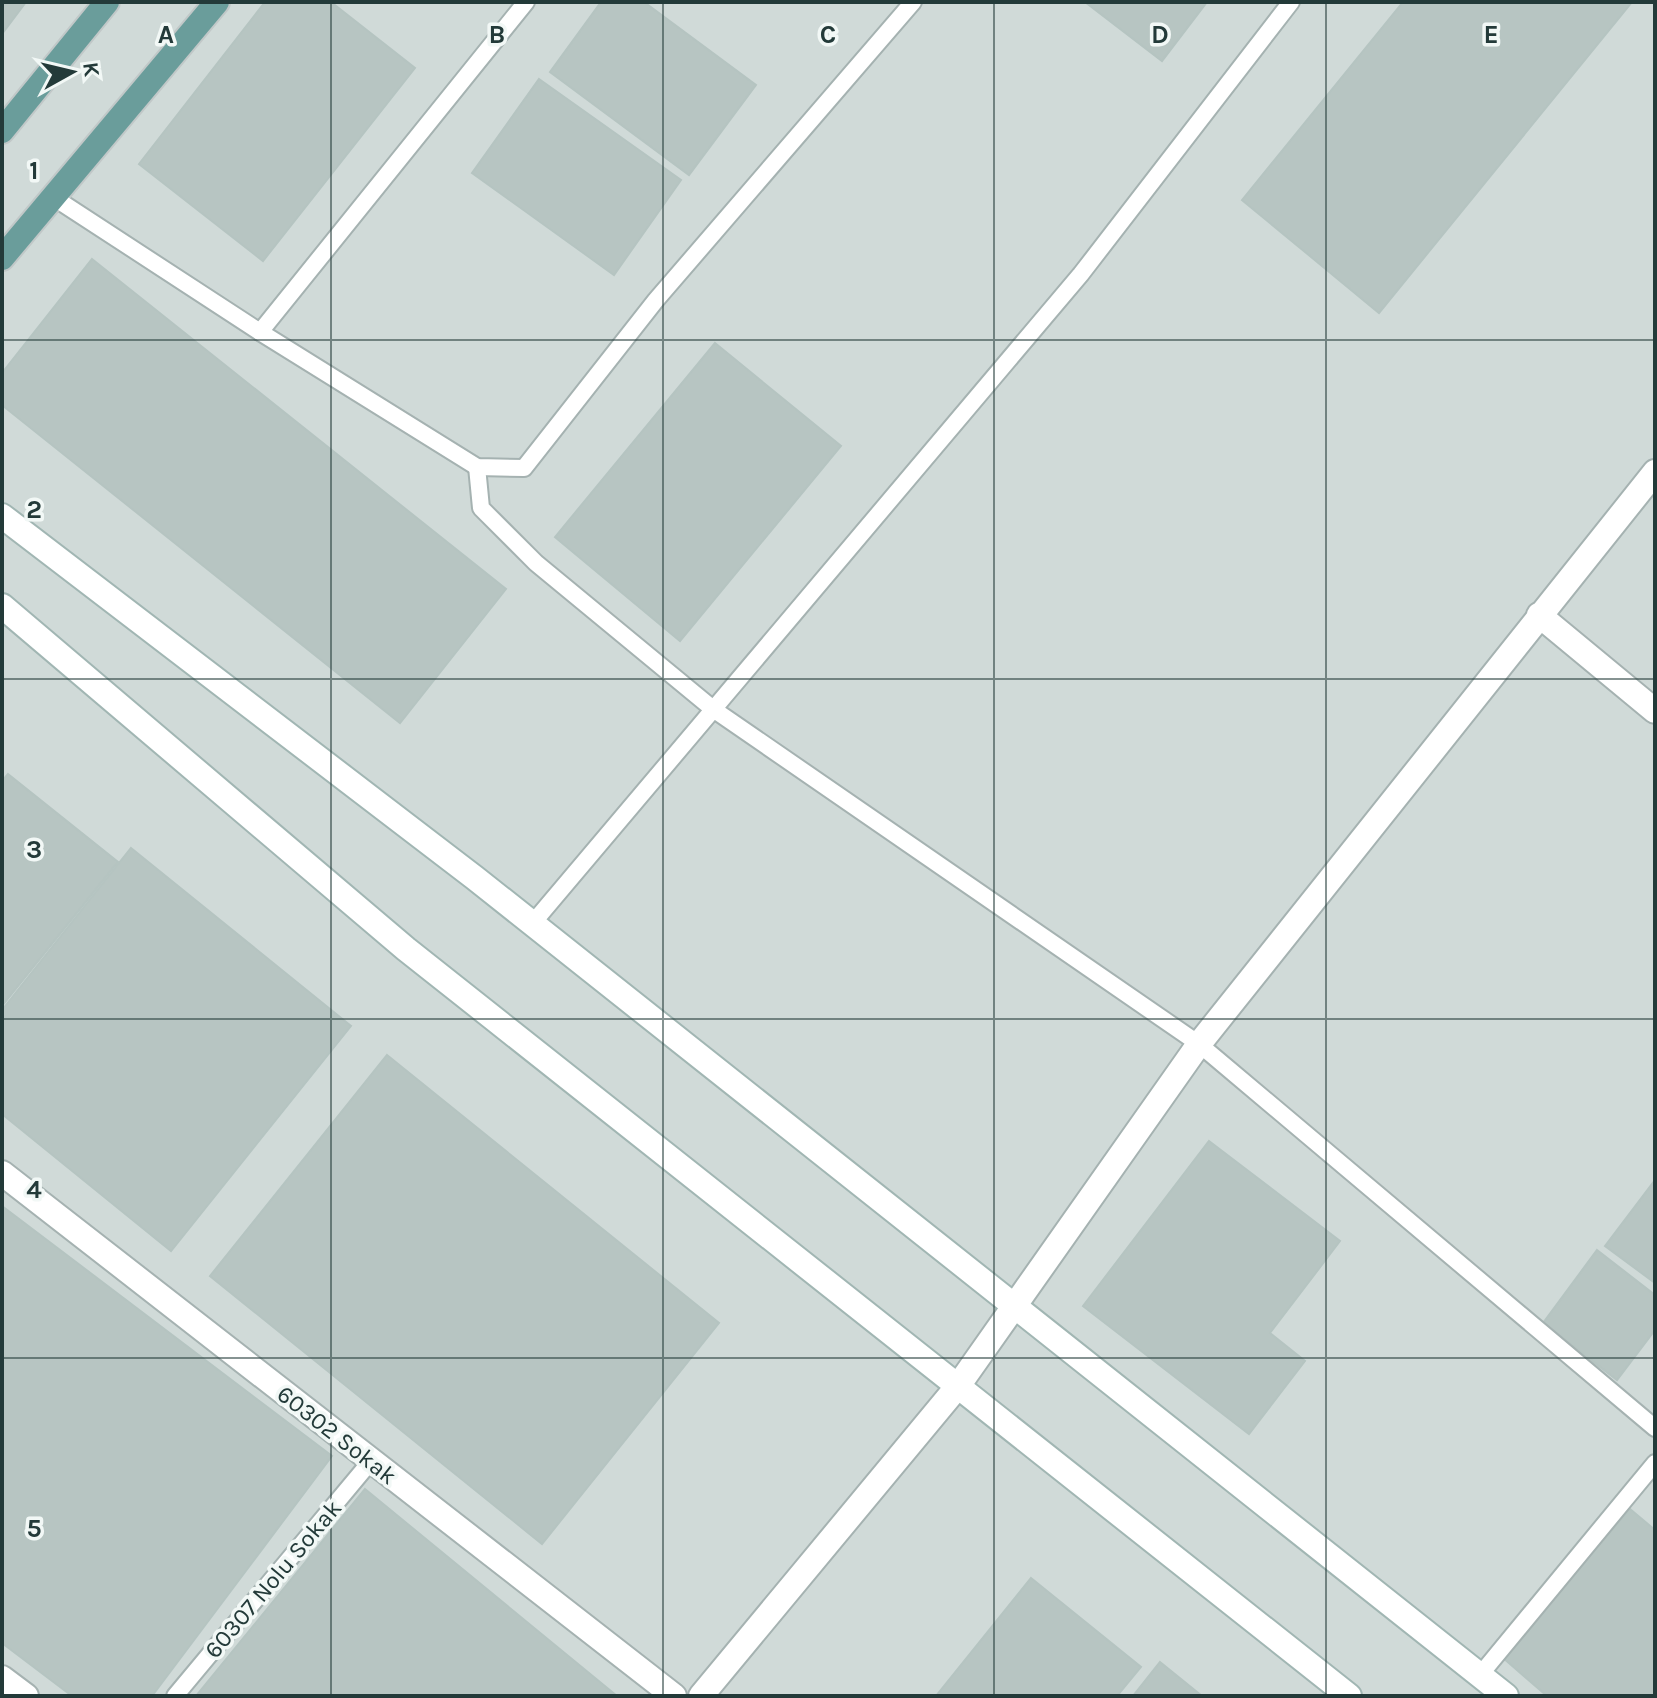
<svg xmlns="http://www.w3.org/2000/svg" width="1657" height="1698" font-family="Karla,sans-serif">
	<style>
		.built { fill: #d0dad8 }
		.building { fill: #b7c5c2; stroke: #b5c4c1; stroke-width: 2 }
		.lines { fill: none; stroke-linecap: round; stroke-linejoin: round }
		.service-casing { stroke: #a5b2b1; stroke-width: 20 }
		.minor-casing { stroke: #a5b2b1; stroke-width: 28 }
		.secondary-casing { stroke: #a1b6b3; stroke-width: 28 }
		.primary-casing { stroke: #c1c8c8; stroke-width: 28 }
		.service { stroke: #fff; stroke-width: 16 }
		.minor { stroke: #fff; stroke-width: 24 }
		.secondary { stroke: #fff; stroke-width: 24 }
		.primary { stroke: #6a9d9b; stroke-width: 24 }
		.grid { fill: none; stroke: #233a39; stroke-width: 2; stroke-opacity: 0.55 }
		.labels { text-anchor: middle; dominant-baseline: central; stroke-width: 7; stroke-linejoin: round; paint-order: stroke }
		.street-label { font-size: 24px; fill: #233a39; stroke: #f2f8f6 }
		.grid-label { font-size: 26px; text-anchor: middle; font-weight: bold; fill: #233a39; stroke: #f2f8f6; stroke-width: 7; stroke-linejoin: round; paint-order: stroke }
	</style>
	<rect width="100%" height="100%" fill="#e2ebe9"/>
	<rect class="built" x="2" y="2" width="1653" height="1694"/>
	<g class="building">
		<polygon points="2,2 26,2 2,34"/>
		<polygon points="265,2 331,2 415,68 263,261 139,164"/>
		<polygon points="601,2 644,2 756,85 689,175 550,72"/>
		<polygon points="1085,2 1207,2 1162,61"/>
		<polygon points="1403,2 1632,2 1379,313 1242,200"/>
		<polygon points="539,79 681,180 614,275 472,173"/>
		<polygon points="92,259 506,589 400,723 2,405 2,373"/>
		<polygon points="715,343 841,446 680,641 555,537"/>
		<polygon points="8,774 118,862 2,1006 2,781"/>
		<polygon points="131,848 351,1026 171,1251 2,1114 2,1010"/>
		<polygon points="387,1055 719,1323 542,1544 210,1276"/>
		<polygon points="1209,1141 1340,1241 1270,1333 1305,1361 1249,1434 1083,1306"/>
		<polygon points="1655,1180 1655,1283 1605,1246"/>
		<polygon points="2,1206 332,1456 152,1696 72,1696 2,1643"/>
		<polygon points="1597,1250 1655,1295 1655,1330 1617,1380 1543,1323"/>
		<polygon points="365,1489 617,1696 196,1696"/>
		<polygon points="1630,1509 1655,1530 1655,1696 1547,1696 1503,1658"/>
		<polygon points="1031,1578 1141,1667 1117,1696 936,1696"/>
		<polygon points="1160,1662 1202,1696 1133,1696"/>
	</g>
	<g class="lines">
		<g class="service-casing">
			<g id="service">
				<polyline points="53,197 260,332 477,467 524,468 656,300 913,2"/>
				<polyline points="260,332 526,2"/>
				<polyline points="477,467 481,508 536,563 713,709 1199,1044 1655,1428"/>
				<polyline points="532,924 1081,274 1291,2"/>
				<polyline points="1480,1675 1655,1463"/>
				<polyline points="175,1696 371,1461"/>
			</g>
		</g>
		<g class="minor-casing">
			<g id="minor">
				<polyline points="1539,615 1655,711"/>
				<polyline points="2,1173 674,1696"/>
				<polyline points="2,1678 26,1696"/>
				<polyline points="701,1696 958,1386 1199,1044 1655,472"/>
			</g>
		</g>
		<g class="secondary-casing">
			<g id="secondary">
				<polyline points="2,516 475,878 1506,1696"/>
				<polyline points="2,606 406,949 1349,1696"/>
			</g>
		</g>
		<g class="primary-casing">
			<g id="primary">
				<polyline points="2,131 107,2"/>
				<polyline points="2,258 217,2"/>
			</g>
		</g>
		<use href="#service" class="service"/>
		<use href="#minor" class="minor"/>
		<use href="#secondary" class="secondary"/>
		<use href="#primary" class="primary"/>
	</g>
	<path class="grid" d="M331 2V1696M663 2V1696M994 2V1696M1326 2V1696M2 340H1655M2 679H1655M2 1019H1655M2 1358H1655"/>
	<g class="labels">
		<g class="street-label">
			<text transform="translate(337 1435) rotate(38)">60302 Sokak</text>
			<text transform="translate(273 1579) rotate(-50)">60307 Nolu Sokak</text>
		</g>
	</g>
	<g class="grid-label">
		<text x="166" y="43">A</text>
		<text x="497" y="43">B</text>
		<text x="828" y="43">C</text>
		<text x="1160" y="43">D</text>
		<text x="1491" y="43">E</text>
		<text x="34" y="179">1</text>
		<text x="34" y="518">2</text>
		<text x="34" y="858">3</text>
		<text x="34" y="1198">4</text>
		<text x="34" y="1537">5</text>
	</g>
	<rect width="1657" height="1698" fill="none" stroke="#233a39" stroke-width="8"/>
	<g transform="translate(72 72) rotate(82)" stroke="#f2f8f6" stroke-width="6" paint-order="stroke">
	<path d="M0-6L14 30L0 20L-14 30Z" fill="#233a39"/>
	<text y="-12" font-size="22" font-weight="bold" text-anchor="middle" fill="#233a39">K</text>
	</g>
</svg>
